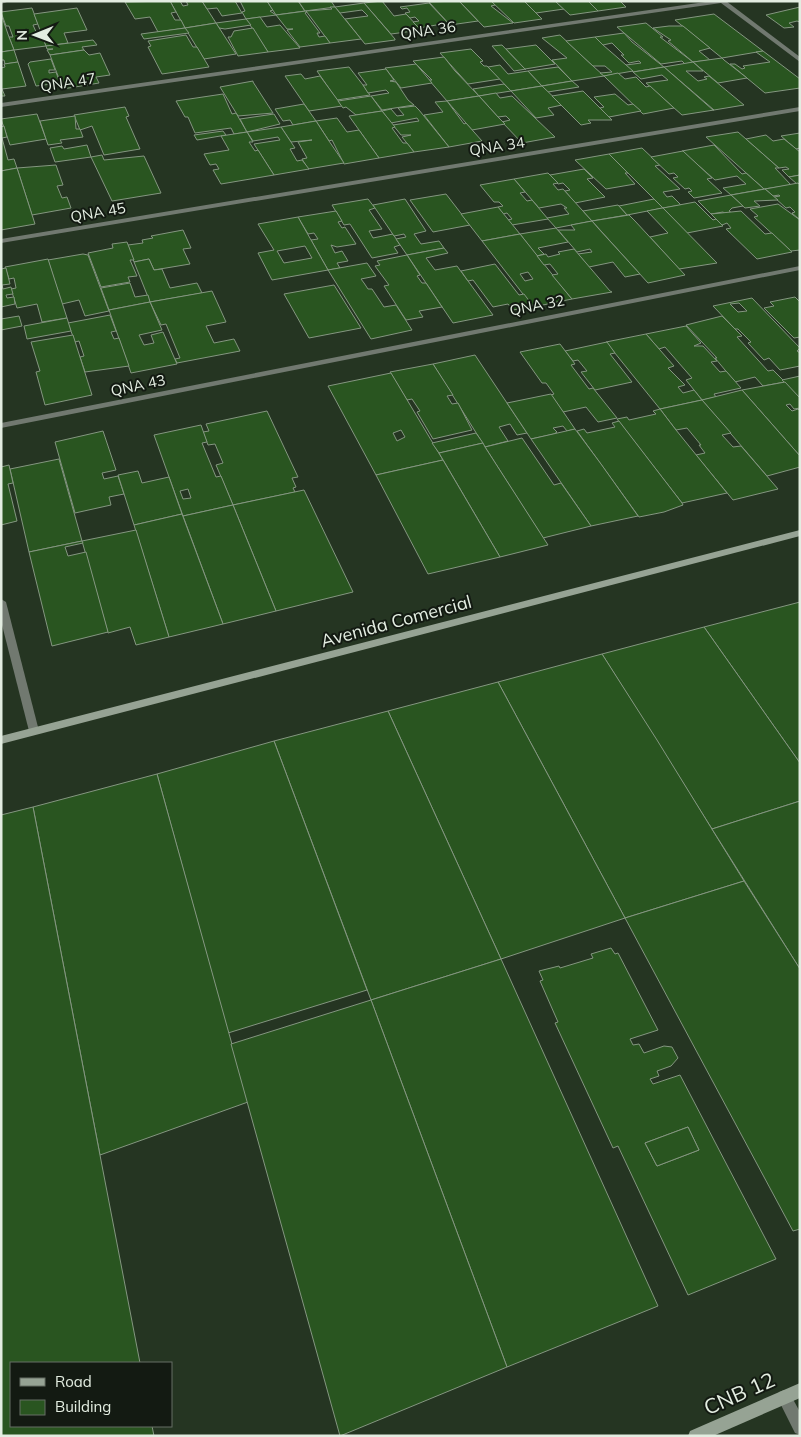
<svg xmlns="http://www.w3.org/2000/svg" width="801" height="1437" font-family="Mulish,sans-serif">
	<style>
		.building { fill: #295520; stroke: #849680; fill-rule: evenodd }
		.lines { fill: none; stroke-linecap: round; stroke-linejoin: round }
		.lane { fill: #717970; fill-rule: evenodd }
		.street { fill: #717970; fill-rule: evenodd }
		.secondary { fill: #96a394; fill-rule: evenodd }
		.labels { text-anchor: middle; dominant-baseline: central; stroke-width: 4; stroke-linejoin: round; paint-order: stroke }
		.far-street-label { font-size: 15px; fill: #e3ede1; stroke: #131a12 }
		.street-label { font-size: 18px; fill: #e3ede1; stroke: #131a12 }
		.near-street-label { font-size: 21px; fill: #e3ede1; stroke: #131a12 }
	</style>
	<rect width="100%" height="100%" fill="#253522"/>
	<g class="building">
		<polygon points="170,1 180,1 183,6 188,5 186,1 202,1 216,23 185,28"/>
		<polygon points="170,1 176,12 171,13 175,20 181,20 185,28 158,32 150,17 135,19 125,2"/>
		<polygon points="202,1 235,1 242,13 222,16 217,8 207,9"/>
		<polygon points="240,1 267,1 273,10 270,11 276,15 246,19 242,12 245,11"/>
		<polygon points="267,1 298,1 305,11 276,15"/>
		<polygon points="331,1 335,7 305,11 299,2"/>
		<polygon points="382,1 394,16 406,14 421,30 391,34 364,3"/>
		<polygon points="459,1 491,1 495,5 491,6 513,23 484,27"/>
		<polygon points="459,1 478,21 450,25 429,2"/>
		<polygon points="491,1 524,1 542,19 514,23"/>
		<polygon points="524,1 555,1 564,9 536,13"/>
		<polygon points="555,1 588,1 598,11 570,15"/>
		<polygon points="588,1 620,1 626,7 598,11"/>
		<polygon points="364,3 395,39 395,40 365,44 345,19 368,16 362,10 340,13 335,7"/>
		<polygon points="429,3 448,23 419,28 413,22 419,21 415,17 410,18 405,13 410,12 407,8 402,9 400,7"/>
		<polygon points="330,7 335,7 361,39 330,43 306,11 332,9"/>
		<polygon points="800,7 800,22 797,21 789,23 794,27 784,28 766,15"/>
		<polygon points="32,8 38,24 33,25 37,34 42,34 46,46 14,50 9,37 13,37 9,26 6,26 1,12"/>
		<polygon points="77,8 87,30 64,33 68,43 46,46 34,14"/>
		<polygon points="306,11 307,12 305,13 320,33 317,33 319,37 325,36 330,43 300,47 287,30 293,29 287,29 276,15"/>
		<polygon points="1,14 9,37 14,50 1,52"/>
		<polygon points="714,14 763,51 722,58 675,20"/>
		<polygon points="260,17 267,27 280,25 300,48 268,52 246,19"/>
		<polygon points="246,19 251,25 225,29 219,28 216,23"/>
		<polygon points="216,23 236,54 204,59 185,28"/>
		<polygon points="646,23 663,37 660,37 693,62 685,64 682,61 661,64 617,27"/>
		<polygon points="669,26 683,26 710,48 699,51 710,60 693,62 668,41 671,40 653,28"/>
		<polygon points="185,28 189,33 144,39 141,34"/>
		<polygon points="253,28 268,52 238,56 228,37 231,37 234,31"/>
		<polygon points="624,33 632,42 664,67 633,72 626,65 641,63 639,61 629,63 621,55 624,55 612,43 603,45 595,37"/>
		<polygon points="186,35 193,47 197,47 209,67 162,74 148,47 151,46 148,41"/>
		<polygon points="560,35 593,66 604,76 572,81 552,60 567,58 542,38"/>
		<polygon points="595,37 603,45 633,71 604,76 600,73 612,72 605,66 593,66 566,41"/>
		<polygon points="93,40 97,45 82,47 84,50 50,55 47,50 53,49 47,49 46,46"/>
		<polygon points="502,45 525,69 526,69 514,71 492,46"/>
		<polygon points="536,45 555,64 525,69 506,49"/>
		<polygon points="471,49 483,61 480,62 484,66 487,66 500,79 468,84 440,53"/>
		<polygon points="14,50 18,62 5,64 4,60 1,60 1,52"/>
		<polygon points="84,50 89,55 100,53 110,75 96,77 99,83 63,89 50,55"/>
		<polygon points="763,51 800,79 800,88 765,93 730,64 735,64 742,69 745,68 743,66 770,62 756,52"/>
		<polygon points="444,57 455,71 479,96 447,101 429,80 432,80 413,61"/>
		<polygon points="722,58 724,60 747,78 718,83 693,62"/>
		<polygon points="51,59 55,70 49,70 49,73 56,72 60,83 36,86 28,64 30,62"/>
		<polygon points="18,62 26,86 2,89 5,96 1,96 1,68 5,67 4,64"/>
		<polygon points="693,62 703,71 686,71 698,81 707,79 704,77 709,76 744,105 714,110 664,67"/>
		<polygon points="416,64 432,83 401,88 385,68"/>
		<polygon points="500,65 508,74 528,71 542,86 511,91 488,67"/>
		<polygon points="349,67 363,85 370,95 337,100 317,71"/>
		<polygon points="558,67 572,81 542,86 528,71"/>
		<polygon points="664,67 713,110 714,110 682,115 646,83 668,80 662,75 641,79 633,72"/>
		<polygon points="386,69 394,80 390,81 396,82 408,100 414,105 382,110 371,96 389,93 386,90 368,93 363,85 367,85 358,73"/>
		<polygon points="618,73 625,79 636,77 646,87 650,86 674,108 643,114 604,76"/>
		<polygon points="301,74 305,79 320,76 342,106 309,111 285,76"/>
		<polygon points="253,81 253,82 273,113 238,116 220,87"/>
		<polygon points="572,81 579,87 548,92 542,86"/>
		<polygon points="504,84 511,91 479,96 473,89"/>
		<polygon points="542,86 562,105 548,108 554,115 536,118 511,91"/>
		<polygon points="583,91 612,120 588,120 591,123 581,125 552,96"/>
		<polygon points="496,93 500,98 512,96 555,137 522,143 502,122 510,120 506,116 498,117 479,96"/>
		<polygon points="223,94 232,114 236,113 247,132 234,134 231,128 195,133 188,117 185,117 176,101"/>
		<polygon points="615,94 628,105 633,104 641,111 609,117 600,108 604,107 594,97"/>
		<polygon points="371,96 382,111 356,115 346,107 343,108 338,101"/>
		<polygon points="479,96 498,117 505,124 472,130 447,101"/>
		<polygon points="447,101 464,124 466,123 482,141 449,147 424,115 443,112 435,102"/>
		<polygon points="304,104 316,121 293,125 290,120 283,121 275,109"/>
		<polygon points="415,106 419,110 449,147 414,152 402,137 411,135 401,135 393,125 419,121 417,118 391,123 382,111 391,109 397,116 404,115 398,108"/>
		<polygon points="125,107 129,116 126,117 140,149 104,155 92,126 80,130 74,115"/>
		<polygon points="382,111 395,127 392,128 403,143 407,143 414,152 379,158 349,116"/>
		<polygon points="37,114 46,139 10,145 1,119"/>
		<polygon points="274,114 280,124 247,132 240,119"/>
		<polygon points="75,116 76,129 80,129 83,137 60,140 62,143 48,145 40,121"/>
		<polygon points="337,118 347,132 359,130 379,158 344,164 332,140 329,141 316,121"/>
		<polygon points="316,121 329,141 344,163 308,169 302,159 307,158 298,142 312,140 291,142 281,127"/>
		<polygon points="4,126 7,137 2,138 8,160 14,159 17,168 1,171 1,127"/>
		<polygon points="281,127 295,148 290,149 297,161 302,160 309,169 274,175 254,144 280,140 278,137 253,141 247,132"/>
		<polygon points="223,131 226,135 197,140 194,135"/>
		<polygon points="247,132 253,142 249,142 255,151 258,150 274,175 221,184 213,170 219,169 216,164 210,165 204,154 229,150 221,136"/>
		<polygon points="738,132 779,168 775,168 791,185 764,189 706,137"/>
		<polygon points="800,133 800,148 796,149 781,136"/>
		<polygon points="766,135 773,141 784,139 800,152 800,175 789,177 782,170 789,169 786,167 779,168 746,139"/>
		<polygon points="87,145 91,157 55,162 50,148 62,146 64,149"/>
		<polygon points="714,145 742,174 746,173 764,189 731,195 723,188 746,184 737,176 715,180 682,151"/>
		<polygon points="642,148 660,165 655,166 680,189 663,192 667,197 672,196 681,205 663,208 609,154"/>
		<polygon points="683,151 712,178 707,179 722,193 694,198 688,192 692,191 689,188 685,189 673,178 678,177 674,173 669,174 651,157"/>
		<polygon points="609,154 628,173 625,173 635,184 606,189 575,160"/>
		<polygon points="102,155 104,160 144,156 161,193 112,201 91,157"/>
		<polygon points="56,165 63,185 57,186 62,198 67,197 71,208 32,215 17,168"/>
		<polygon points="17,168 35,224 1,230 1,171"/>
		<polygon points="584,169 593,178 587,179 605,197 575,203 565,191 570,190 563,183 558,184 550,175"/>
		<polygon points="548,173 558,183 553,184 558,190 563,189 592,221 556,228 547,218 569,214 564,208 567,208 561,204 539,208 514,179"/>
		<polygon points="800,175 800,183 797,184 789,177"/>
		<polygon points="514,179 525,192 520,193 527,201 532,200 548,219 512,225 508,220 512,219 507,213 503,214 498,207 503,206 499,202 494,202 480,185"/>
		<polygon points="798,183 800,185 800,220 792,213 795,212 790,207 786,208 774,197 780,196 779,195 773,196 765,189"/>
		<polygon points="765,189 778,200 754,201 760,206 745,208 731,195"/>
		<polygon points="446,194 470,225 433,232 410,200"/>
		<polygon points="731,195 743,206 732,208 729,211 732,213 726,214 723,212 711,214 698,201"/>
		<polygon points="368,199 375,208 369,210 382,229 369,231 373,238 393,234 400,245 394,247 398,253 372,258 350,224 344,225 332,205"/>
		<polygon points="405,199 426,231 414,234 421,244 439,241 444,248 407,255 396,239 406,237 404,234 394,236 373,205"/>
		<polygon points="654,199 663,208 627,215 619,206"/>
		<polygon points="695,202 713,220 716,219 723,226 687,233 663,208"/>
		<polygon points="778,204 800,220 800,250 791,251 754,217 758,216 750,209"/>
		<polygon points="618,205 627,215 592,221 583,211"/>
		<polygon points="498,207 520,234 482,241 461,214"/>
		<polygon points="662,208 663,208 717,263 679,269 650,237 668,233 647,211"/>
		<polygon points="336,211 342,221 338,222 342,228 345,227 356,244 337,247 331,245 335,253 342,251 348,261 337,263 340,268 328,270 311,240 318,239 314,233 308,234 298,217"/>
		<polygon points="741,211 765,234 772,233 792,252 757,259 726,229 731,228 727,223 722,225 711,214"/>
		<polygon points="629,215 635,221 685,275 648,283 592,221"/>
		<path d="M298 217 328 270 272 280 258 253 274 250 258 224ZM305 246 312 258 284 263 277 251Z"/>
		<polygon points="592,221 598,228 640,274 625,277 613,262 589,267 578,254 592,252 590,249 577,252 558,230 575,230 571,225"/>
		<polygon points="556,228 568,242 538,248 544,254 537,256 520,234"/>
		<polygon points="183,230 191,248 183,249 190,264 154,270 149,259 134,262 128,245 143,243 142,240 153,238 151,236"/>
		<path d="M520 234 571 298 572 299 533 307 482 241ZM528 272 533 279 525 281 520 274Z"/>
		<polygon points="127,242 134,260 130,260 137,276 128,277 130,282 101,287 88,253 113,248 112,244"/>
		<polygon points="444,248 448,253 426,258 435,270 457,266 493,315 453,323 407,255"/>
		<polygon points="574,249 610,291 612,292 572,299 552,275 558,274 550,264 544,265 537,256 546,254 548,257 560,254 558,252"/>
		<polygon points="83,254 88,255 109,311 85,316 79,300 62,304 48,260"/>
		<polygon points="407,255 420,275 417,276 422,283 426,283 442,307 419,311 423,317 406,320 384,286 389,285 375,266 380,265 377,261"/>
		<polygon points="48,259 67,318 42,322 37,304 17,308 11,289 16,288 14,278 9,279 5,267"/>
		<polygon points="149,259 154,270 162,269 170,288 197,283 202,293 150,302 134,262"/>
		<polygon points="367,263 376,276 361,279 364,283 368,289 372,289 384,307 396,305 412,330 371,339 328,270"/>
		<polygon points="495,264 519,295 524,294 533,306 513,310 508,304 493,307 473,280 468,281 461,271"/>
		<polygon points="6,268 10,284 2,285 3,289 11,287 13,294 6,295 7,298 14,297 15,304 1,307 1,269"/>
		<polygon points="130,283 135,297 148,295 150,302 109,310 101,288"/>
		<polygon points="334,285 361,328 309,338 284,294"/>
		<polygon points="212,291 226,322 206,326 214,343 234,339 240,351 177,363 175,359 180,358 166,324 161,325 150,302"/>
		<polygon points="795,297 800,302 800,337 794,338 764,308 774,306 770,302"/>
		<path d="M752 298 800 348 797 351 800 353V366L780 370 769 358 764 360 748 343 751 342 738 329H735L713 306ZM739 303 747 311 738 312 730 304Z"/>
		<polygon points="150,302 162,330 139,335 144,345 154,343 151,335 163,332 177,364 131,373 109,310"/>
		<polygon points="110,315 116,331 111,332 114,339 119,338 129,366 85,372 80,357 84,356 79,341 75,342 68,323"/>
		<polygon points="19,316 22,326 1,330 1,319"/>
		<polygon points="722,316 742,336 737,337 768,371 773,370 785,382 763,386 755,377 735,382 715,358 717,358 686,325"/>
		<polygon points="67,318 71,331 27,339 24,326"/>
		<polygon points="686,326 701,343 694,346 703,346 717,361 711,362 720,372 726,371 741,388 714,394 716,397 702,400 686,380 692,378 665,347 659,349 646,334"/>
		<polygon points="646,334 674,366 668,368 685,385 678,387 683,393 694,390 702,400 660,409 606,342"/>
		<polygon points="73,335 92,395 45,405 36,372 40,371 31,342"/>
		<polygon points="607,342 615,353 610,354 632,382 595,390 581,372 587,371 578,360 573,361 565,351"/>
		<polygon points="560,344 575,364 571,365 589,389 593,388 617,418 598,422 586,407 563,412 551,395 554,394 546,383 542,383 520,352"/>
		<polygon points="475,355 527,433 517,435 510,424 499,427 508,441 485,447 433,364"/>
		<polygon points="433,364 453,395 447,396 452,404 458,403 472,430 433,439 417,412 420,411 412,399 407,400 390,372"/>
		<path d="M391 373 443 460 376 475 328 386ZM401 430 405 437 397 441 393 433Z"/>
		<polygon points="800,376 800,398 782,380"/>
		<polygon points="785,382 800,398 800,408 794,409 790,404 786,405 792,411 798,409 800,411 800,456 742,390"/>
		<polygon points="742,390 800,456 800,467 767,476 702,400"/>
		<polygon points="551,394 575,429 567,431 563,426 553,428 557,432 554,434 531,439 507,403"/>
		<polygon points="702,400 731,433 722,435 733,447 741,446 778,489 733,500 696,455 705,453 699,445 701,445 687,428 676,430 660,409"/>
		<polygon points="660,409 676,430 727,493 682,503 617,419 627,417 629,420 656,414 653,411"/>
		<polygon points="267,411 298,477 292,478 296,487 293,488 295,492 233,505 216,465 223,463 215,444 208,445 203,432 209,431 206,424"/>
		<polygon points="619,421 682,503 683,505 664,512 639,517 577,431 584,429 587,433 615,427 612,423"/>
		<path d="M201 425 207 442 202 443 216 477 221 476 233 505 183 516 154 435ZM188 489 191 498 183 499 180 491Z"/>
		<polygon points="575,429 601,464 638,516 591,526 531,439"/>
		<polygon points="103,431 116,470 102,473 104,479 118,476 124,494 109,497 111,505 75,513 55,442"/>
		<polygon points="476,433 483,443 439,453 432,443"/>
		<polygon points="522,438 554,485 561,483 591,526 543,538 485,447"/>
		<polygon points="483,443 485,447 548,545 500,557 439,453"/>
		<polygon points="59,459 82,541 29,552 10,469"/>
		<polygon points="443,460 500,557 428,574 376,475"/>
		<polygon points="9,465 13,483 8,484 17,521 1,525 1,467"/>
		<polygon points="138,471 142,483 169,477 182,514 134,525 118,475"/>
		<polygon points="304,490 353,592 276,611 233,505"/>
		<polygon points="233,505 276,611 223,624 183,516"/>
		<polygon points="182,514 223,624 169,637 134,525"/>
		<polygon points="136,530 169,637 136,645 130,627 108,633 82,541"/>
		<polygon points="82,541 83,543 65,547 68,556 86,552 108,632 52,646 29,552"/>
		<polygon points="800,602 800,763 704,627"/>
		<polygon points="704,627 800,763 800,801 712,829 602,654"/>
		<polygon points="602,654 657,740 744,881 625,918 498,682"/>
		<polygon points="498,682 625,918 501,959 388,711"/>
		<polygon points="388,711 501,959 371,1000 274,741"/>
		<polygon points="274,741 367,990 228,1033 157,774"/>
		<polygon points="157,774 248,1102 100,1155 33,807"/>
		<polygon points="800,801 800,969 712,829"/>
		<polygon points="33,807 140,1363 11,1363 11,1426 152,1426 154,1436 1,1436 1,815"/>
		<polygon points="744,881 800,969 800,1229 793,1231 625,918"/>
		<path d="M611 948 615 954 618 953 658 1030 630 1039 633 1045 639 1044 644 1053 664 1046 672 1047 678 1058 671 1066 657 1071 659 1076 650 1079 653 1084 680 1075 776 1259 688 1295 618 1146 613 1148 555 1023 558 1022 540 981 543 980 539 971 559 966 560 968 593 958 591 954ZM688 1127 699 1150 657 1166 645 1143Z"/>
		<polygon points="501,959 658,1306 507,1367 371,1000"/>
		<polygon points="371,1000 507,1367 340,1436 231,1044"/>
		<polygon points="688,1127 699,1150 657,1166 645,1143"/>
	</g>
	<g class="lines">
		<polygon class="lane" points="1,599 6,602 39,731 38,734 30,734 29,731 1,621"/>
		<g class="street">
			<polygon points="1,1 10,1 1,4"/>
			<polygon points="712,1 726,1 800,57 800,62 721,3 1,107 1,103"/>
			<polygon points="800,107 800,111 1,243 1,239"/>
			<polygon points="800,266 800,270 1,428 1,423"/>
			<polygon points="784,1390 789,1392 800,1412 800,1435 795,1433 777,1397 779,1392"/>
		</g>
		<g class="secondary">
			<polygon points="800,530 800,536 1,744 1,736"/>
			<polygon points="800,1383 800,1398 713,1436 688,1436 690,1431"/>
		</g>
	</g>
	<g class="labels">
		<g class="far-street-label">
			<text transform="translate(428 30) rotate(-8)">QNA 36</text>
			<text transform="translate(68 82) rotate(-9)">QNA 47</text>
			<text transform="translate(497 146) rotate(-9)">QNA 34</text>
			<text transform="translate(98 212) rotate(-10)">QNA 45</text>
			<text transform="translate(537 305) rotate(-11)">QNA 32</text>
			<text transform="translate(138 385) rotate(-12)">QNA 43</text>
		</g>
		<g class="street-label">
			<text transform="translate(396 621) rotate(-15)">Avenida Comercial</text>
		</g>
		<g class="near-street-label">
			<text transform="translate(739 1393) rotate(-24)">CNB 12</text>
		</g>
	</g>
	<rect width="801" height="1437" fill="none" stroke="#e3ede1" stroke-width="5"/>
	<rect x="10" y="1362" width="162" height="65" fill="#131a12" stroke="#666e65"/>
	<rect x="20" y="1378" width="25" height="8" fill="#96a394" stroke="#666e65"/>
	<text x="55" y="1387" font-size="15" fill="#e3ede1">Road</text>
	<rect x="20" y="1400" width="25" height="15" fill="#295520" stroke="#666e65"/>
	<text x="55" y="1412" font-size="15" fill="#e3ede1">Building</text>
	<g transform="translate(35 35) rotate(269)" stroke="#131a12" stroke-width="4" paint-order="stroke">
	<path d="M0-4L9 19L0 12L-9 19Z" fill="#e3ede1"/>
	<text y="-8" font-size="14" font-weight="bold" text-anchor="middle" fill="#e3ede1">N</text>
	</g>
</svg>
